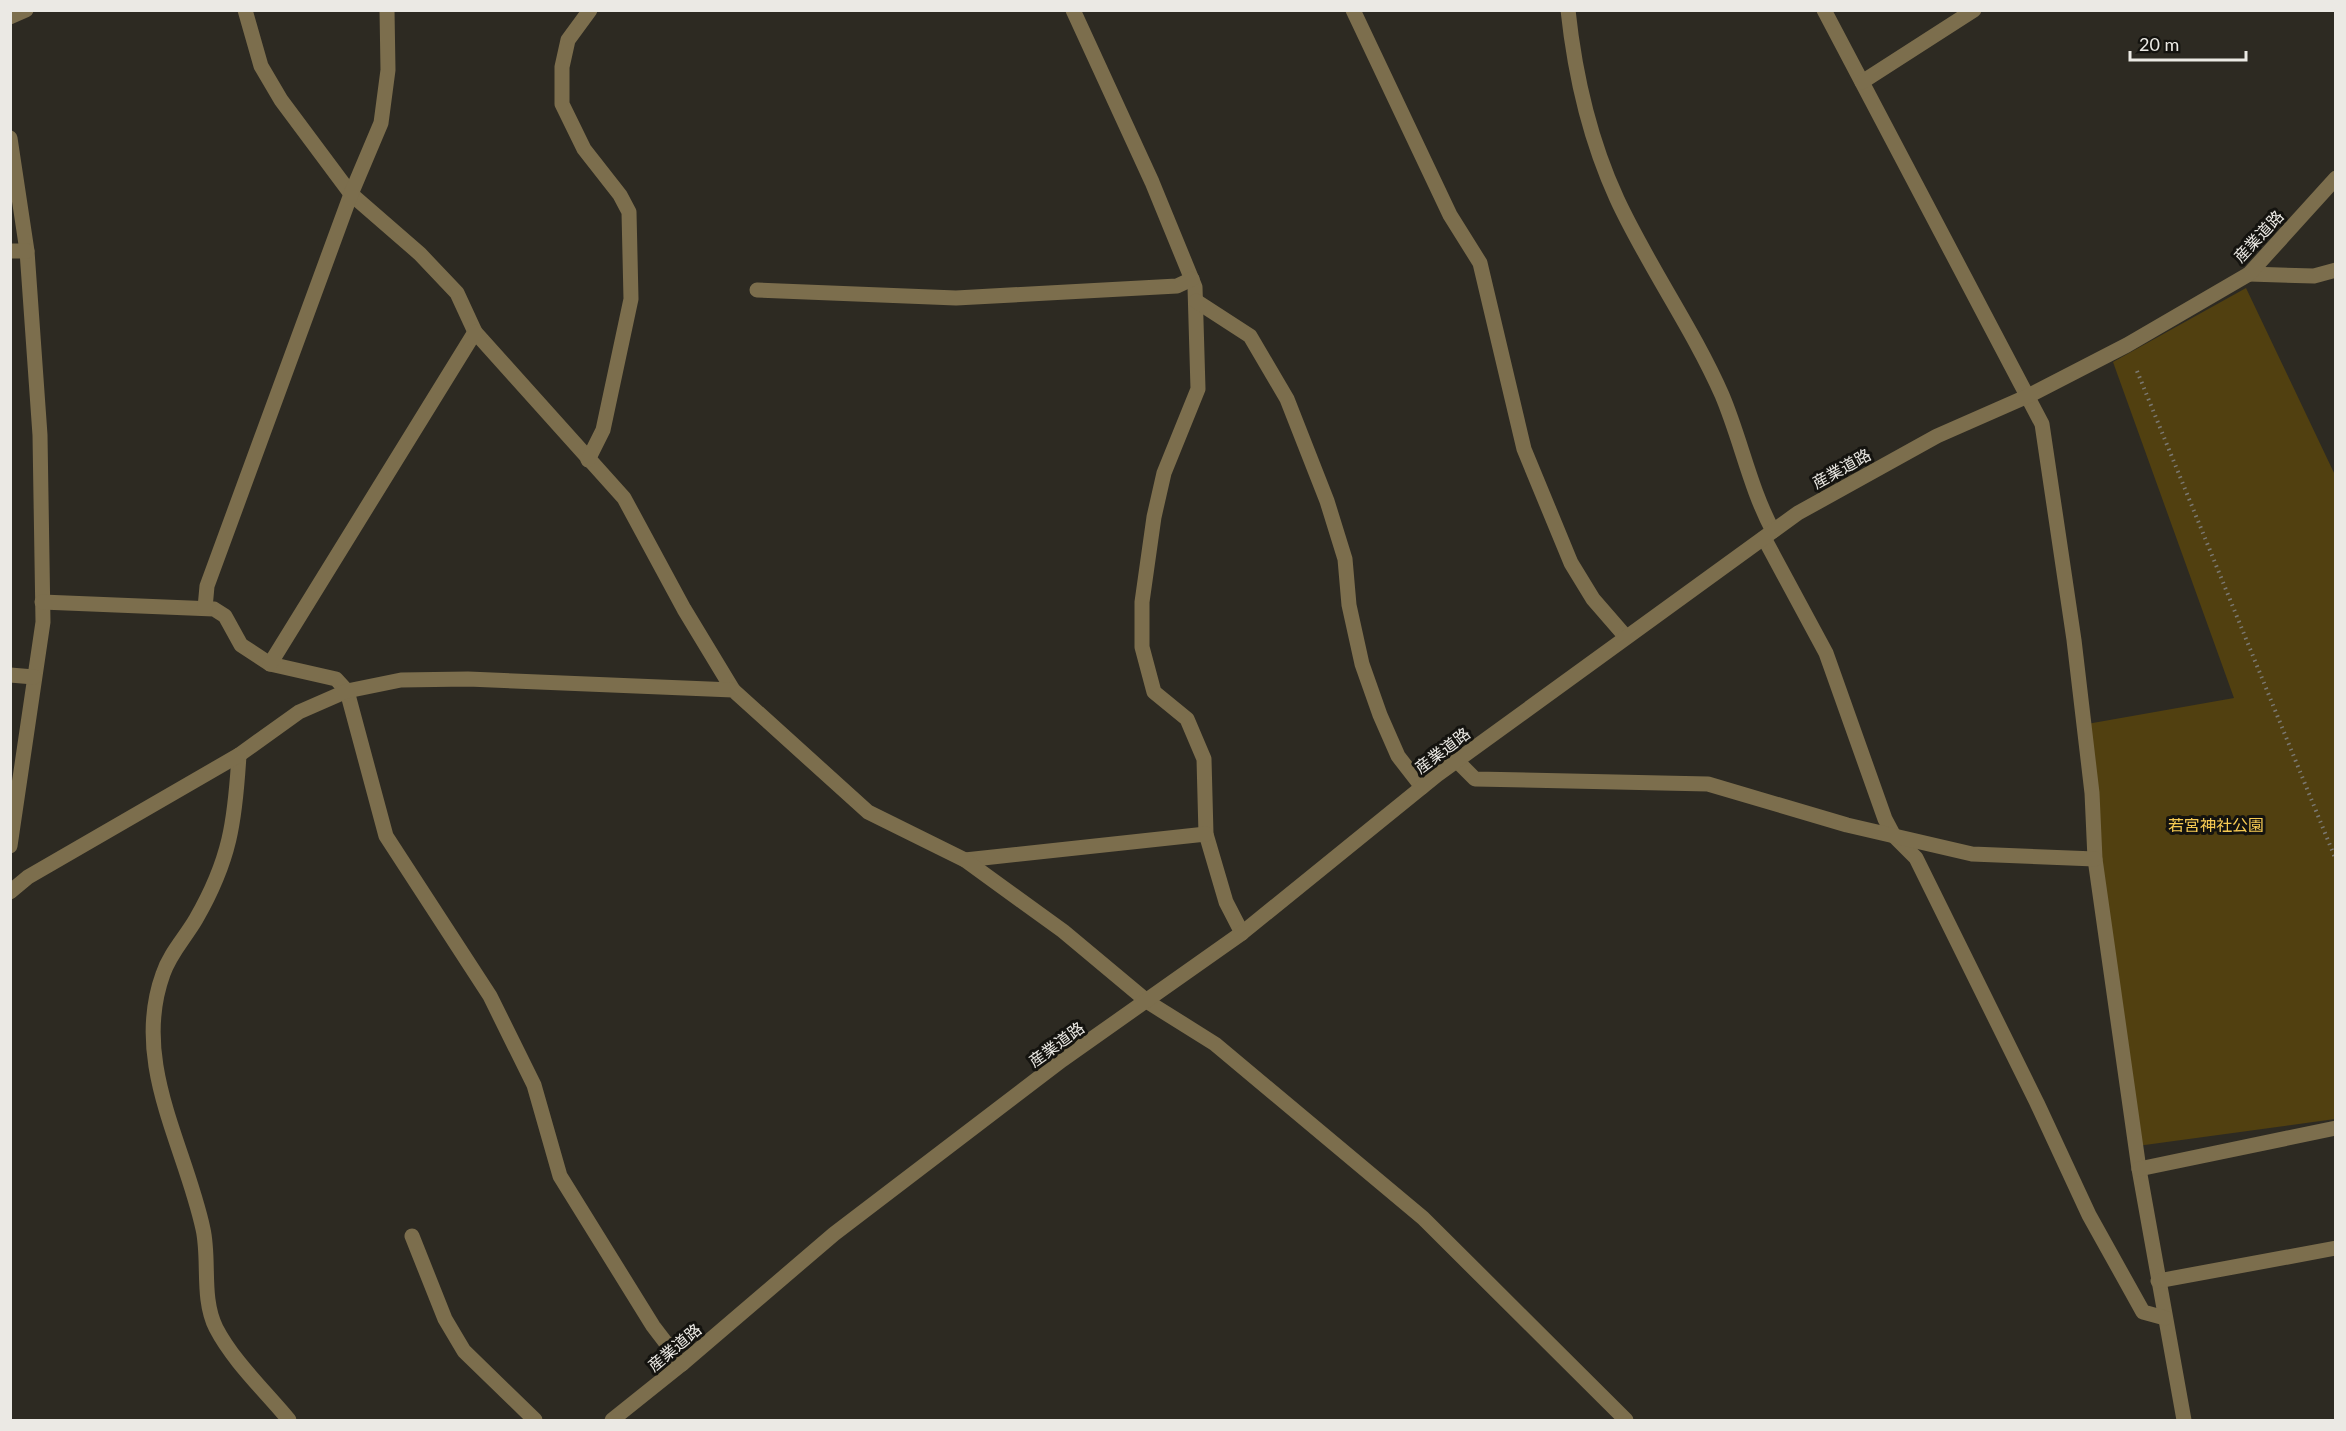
<svg xmlns="http://www.w3.org/2000/svg" width="2346" height="1431" font-family="Lato,'Noto Sans JP',sans-serif">
	<style>
		.green { fill: #514010 }
		.lines { fill: none; stroke-linecap: round; stroke-linejoin: round }
		.path { stroke: #7b7871; stroke-width: 4; stroke-dasharray: 1.5 4.5; stroke-linecap: butt }
		.minor { stroke: #7c6e4d; stroke-width: 15 }
		.labels { text-anchor: middle; dominant-baseline: central; stroke-width: 6; stroke-linejoin: round; paint-order: stroke }
		.street-label { font-size: 16px; fill: #ebe9e4; stroke: #14130f }
		.park-label { font-size: 16px; fill: #f7cb53; stroke: #14130f }
	</style>
	<rect width="100%" height="100%" fill="#2d2a22"/>
	<polygon class="green" points="2246,288 2335,475 2335,1119 2130,1147 2087,724 2234,698 2113,362"/>
	<g class="lines">
		<polyline class="path" points="2137,371 2336,860"/>
		<g class="minor">
			<polyline points="245,10 261,66 281,100 351,194 420,254 457,293 475,332 624,498 684,609 733,690"/>
			<polyline points="1073,10 1152,182 1195,287 1198,389 1164,473 1154,517 1142,602 1142,647 1154,692 1187,719 1204,759 1206,834 1226,902 1242,933"/>
			<polyline points="1353,10 1450,215 1480,263 1524,449 1571,563 1593,599 1626,637"/>
			<path d="M1568 10C1575 76 1589 138 1617 199 1648 266 1692 327 1722 395 1741 440 1750 488 1773 531"/>
			<polyline points="1824,10 2042,424 2074,640 2092,793 2095,859 2139,1169 2184,1420"/>
			<polyline points="10,17 26,10"/>
			<polyline points="1862,82 1974,10"/>
			<polyline points="10,138 27,251 40,435 43,622 10,846"/>
			<polyline points="10,251 27,251"/>
			<polyline points="2249,274 2314,276 2336,270"/>
			<polyline points="757,290 956,298 1177,286 1192,279"/>
			<polyline points="1196,301 1250,336 1287,399 1327,501 1345,559 1349,605 1362,664 1380,715 1398,756 1422,787"/>
			<polyline points="588,460 603,430 631,299 629,212 620,195 584,149 562,104 562,67 568,40 590,10"/>
			<polyline points="1764,538 1826,653 1885,819 1894,836 1916,858 2037,1103 2089,1215 2143,1312 2165,1318"/>
			<polyline points="42,602 214,609 225,616 241,645 270,664 336,679 347,691 386,836 490,996 534,1085 560,1176 653,1326 682,1364"/>
			<polyline points="205,608 207,586 351,194 381,123 388,70 387,10"/>
			<polyline points="270,664 475,332"/>
			<polyline points="10,675 34,677"/>
			<path d="M239 755C235 822 230 860 196 919 185 938 170 953 163 974 131 1062 185 1145 203 1229 210 1260 201 1298 216 1328 233 1361 265 1391 289 1420"/>
			<polyline points="1457,761 1475,779 1708,784 1847,825 1972,854 2095,859"/>
			<polyline points="965,860 1206,834"/>
			<polyline points="10,892 28,877 239,755 299,712 347,691 401,680 468,679 733,690 868,812 965,860 1063,931 1148,1002 1215,1044 1423,1218 1626,1420"/>
			<polyline points="2139,1169 2336,1128"/>
			<polyline points="412,1236 445,1319 464,1351 535,1420"/>
			<polyline points="2158,1281 2336,1248"/>
			<polyline points="612,1420 682,1364 834,1234 1062,1060 1242,933 1437,775 1798,513 1937,436 2028,396 2127,345 2249,274 2336,178"/>
		</g>
	</g>
	<g class="labels">
		<g class="street-label">
			<text transform="translate(2258 236) rotate(-47)">産業道路</text>
			<text transform="translate(1841 468) rotate(-29)">産業道路</text>
			<text transform="translate(1442 750) rotate(-37)">産業道路</text>
			<text transform="translate(1056 1044) rotate(-36)">産業道路</text>
			<text transform="translate(674 1347) rotate(-40)">産業道路</text>
		</g>
		<g class="park-label">
			<text x="2216" y="824">若宮神社公園</text>
		</g>
	</g>
	<rect width="2346" height="1431" fill="none" stroke="#ebe9e4" stroke-width="24"/>
	<path d="M2130 51v9h116v-9" fill="none" stroke="#ebe9e4" stroke-width="3"/>
	<text x="2139" y="51" font-size="18" fill="#ebe9e4" stroke="#14130f" stroke-width="4.5" paint-order="stroke">20 m</text>
</svg>
